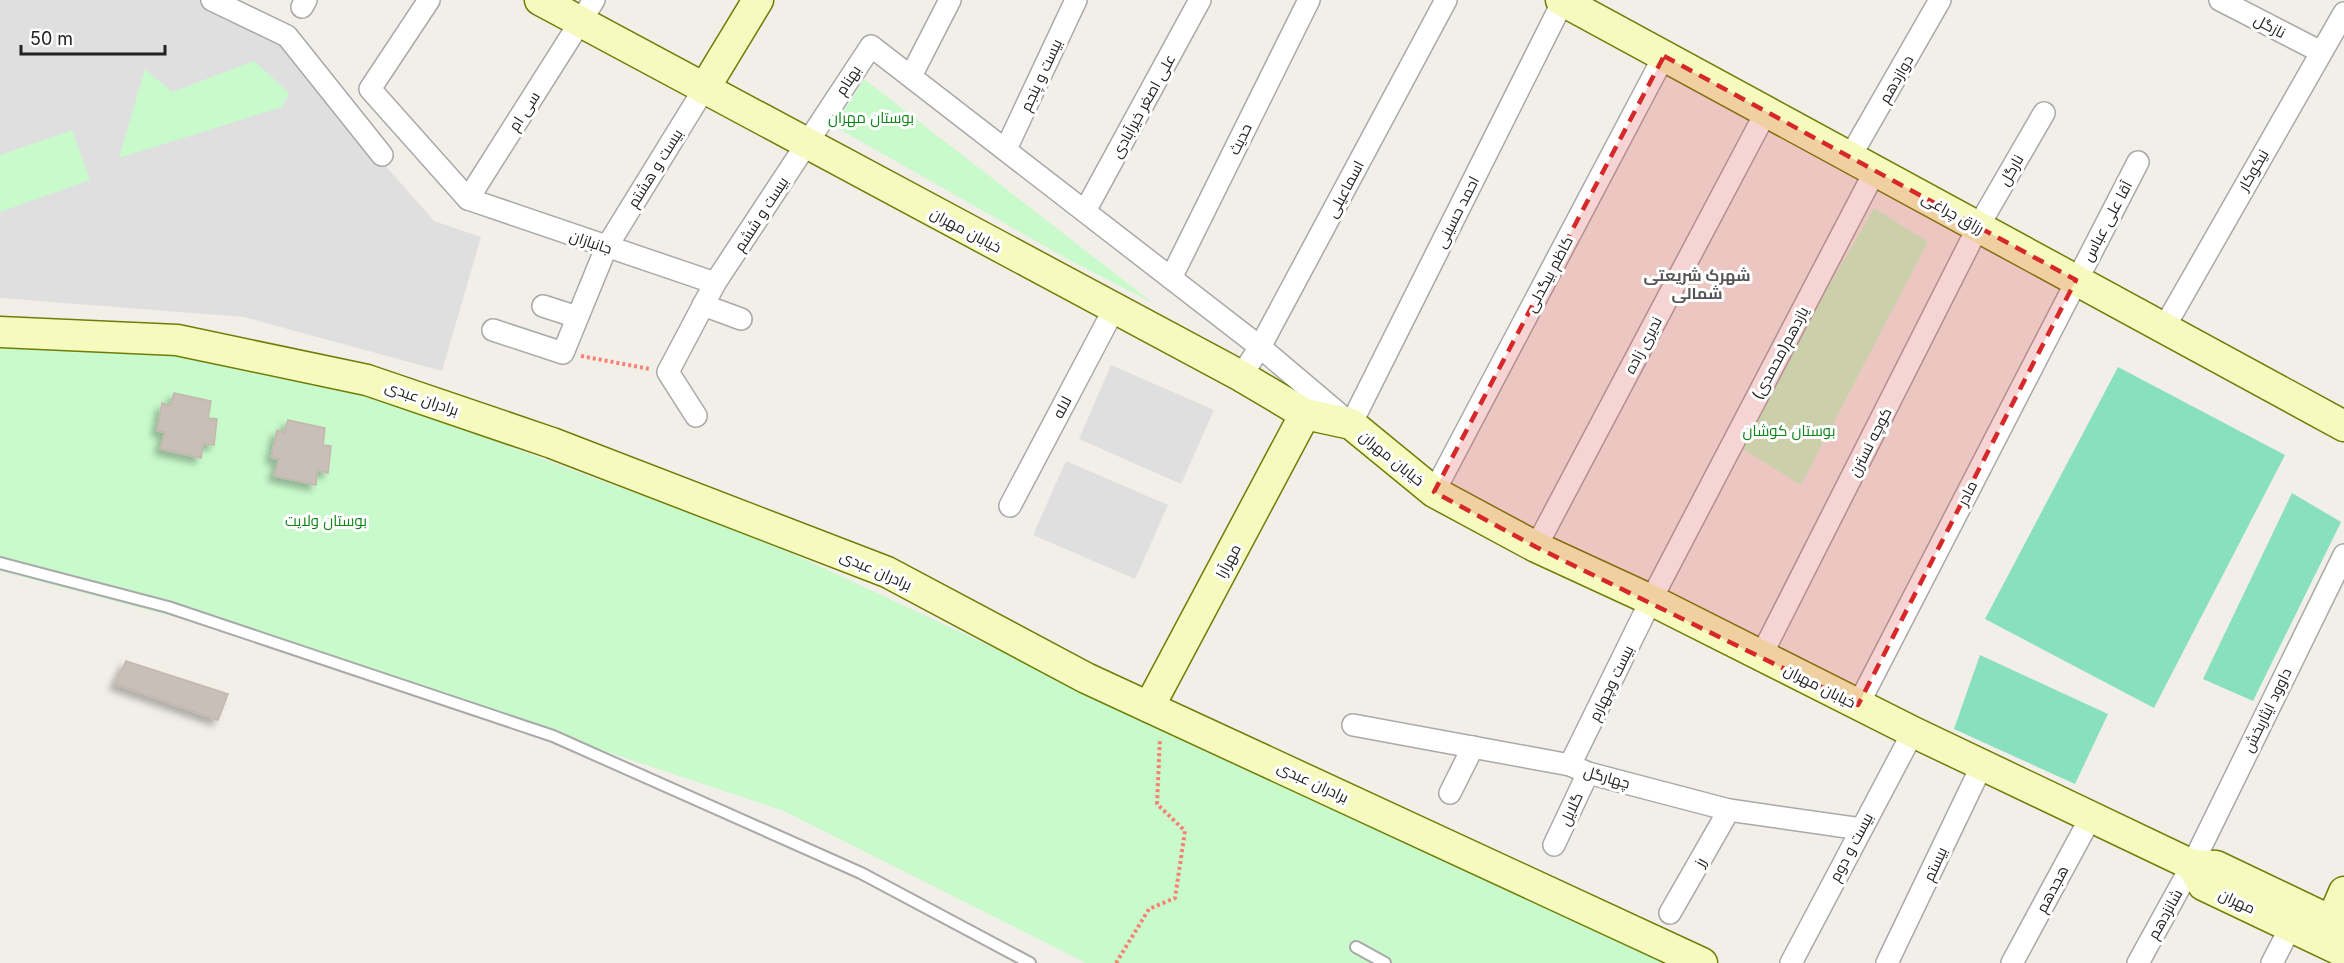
<svg xmlns="http://www.w3.org/2000/svg" width="2344" height="963" font-family="Inter,Cairo,sans-serif">
	<style>
		.residential { fill: #e0dfdf }
		.park { fill: #c8facc }
		.pitch { fill: #88e0be }
		.building { fill: #c7bfb8; stroke: #c4b6ab; stroke-width: 1.5; filter: url(#shadow) }
		.lines { fill: none; stroke-linecap: round; stroke-linejoin: round }
		.lane-casing { stroke: #a9a9a9; stroke-width: 14 }
		.street-casing { stroke: #a9a9a9; stroke-width: 24 }
		.secondary-casing { stroke: #707d05; stroke-width: 33 }
		.path { stroke: #fa8072; stroke-width: 4; stroke-dasharray: 3 3; stroke-linecap: butt }
		.lane { stroke: #fff; stroke-width: 10 }
		.street { stroke: #fff; stroke-width: 21 }
		.secondary { stroke: #f7fabf; stroke-width: 30 }
		.marked { fill: #d62828; fill-opacity: 0.2; stroke: #d62828; stroke-width: 4.5; stroke-dasharray: 12 8; stroke-linejoin: round }
		.labels { text-anchor: middle; dominant-baseline: central; stroke-width: 6; stroke-linejoin: round; paint-order: stroke }
		.street-label { font-size: 15px; fill: #222; stroke: #fff }
		.park-label { font-size: 15px; fill: #0c8416; stroke: #fff }
		.neighbourhood-label { font-size: 16px; font-weight: bold; fill: #555; stroke: #fff }
	</style>
	<defs>
		<filter id="shadow"><feDropShadow dx="-5.5" dy="5.5" stdDeviation="3" flood-color="#0004"/></filter>
	</defs>
	<rect width="100%" height="100%" fill="#f2efe9"/>
	<g class="residential">
		<polygon points="0,0 241,0 264,16 334,107 434,221 481,237 442,371 244,317 0,298"/>
		<polygon points="1111,365 1214,410 1181,484 1079,439"/>
		<polygon points="1066,461 1168,505 1135,579 1033,535"/>
	</g>
	<g class="park">
		<polygon points="254,61 289,93 282,107 119,158 145,69 172,92"/>
		<polygon points="864,79 1153,303 1071,261 834,126"/>
		<polygon points="72,130 90,180 0,212 0,155"/>
		<polygon points="1874,208 1928,242 1801,485 1737,445"/>
		<polygon points="0,343 177,354 365,393 770,543 1667,963 1086,963 784,811 308,652 0,571"/>
	</g>
	<g class="pitch">
		<polygon points="2118,367 2285,455 2154,708 1985,619"/>
		<polygon points="2292,493 2341,522 2253,701 2203,679"/>
		<polygon points="1980,655 2108,714 2075,784 1954,729"/>
	</g>
	<g class="building">
		<polygon points="174,393 211,401 208,418 217,419 214,445 203,444 201,458 160,449 165,432 157,431 162,403 170,406"/>
		<polygon points="288,420 325,428 323,445 331,446 328,473 317,470 316,485 274,476 279,459 271,458 277,430 284,433"/>
		<polygon points="126,661 228,694 218,720 115,684"/>
	</g>
	<g class="lines">
		<g class="lane-casing">
			<g id="lane">
				<polyline points="0,563 168,607 553,736 861,873 1030,963"/>
				<polyline points="1356,947 1385,963"/>
			</g>
		</g>
		<g class="street-casing">
			<g id="street">
				<polyline points="212,0 287,36 382,155"/>
				<polyline points="429,0 370,89 468,199 715,283"/>
				<polyline points="2220,0 2321,52"/>
				<polyline points="302,7 306,0"/>
				<polyline points="911,76 950,0"/>
				<polyline points="1006,149 1076,0"/>
				<polyline points="1850,157 1940,0"/>
				<polyline points="468,199 594,0"/>
				<polyline points="1085,211 1200,0"/>
				<polyline points="1171,278 1309,0"/>
				<polyline points="703,305 741,319"/>
				<polyline points="543,306 577,317"/>
				<polyline points="2164,328 2344,13"/>
				<polyline points="493,330 563,353 606,248 704,89"/>
				<polyline points="1241,376 1260,347 1446,0"/>
				<polyline points="696,416 668,372 715,283 871,46 1260,347 1351,424 1563,1"/>
				<polyline points="1434,492 1664,56"/>
				<polyline points="1010,506 1114,309"/>
				<polyline points="1536,547 1766,112"/>
				<polyline points="1761,656 1978,227 2044,113"/>
				<polyline points="1858,705 2138,162"/>
				<polyline points="1353,725 1570,765 1588,773 1729,810 1861,829"/>
				<polyline points="1570,765 1651,600 1875,171"/>
				<polyline points="1450,793 1473,747"/>
				<polyline points="1554,845 1588,773"/>
				<polyline points="1670,913 1729,810"/>
				<polyline points="1791,963 1913,732"/>
				<polyline points="1887,963 1982,765"/>
				<polyline points="2012,963 2092,815"/>
				<polyline points="2138,963 2192,865 2344,555"/>
				<polyline points="2272,963 2291,926"/>
			</g>
		</g>
		<g class="secondary-casing">
			<g id="secondary">
				<polyline points="540,0 1241,376 1305,414 1351,424 1434,492 1536,547 1651,600 1913,732 2192,865 2216,866 2344,927"/>
				<polyline points="1561,0 2344,426"/>
				<polyline points="704,89 758,0"/>
				<polyline points="0,332 177,340 367,380 552,443 887,572 1086,678 1702,963"/>
				<polyline points="1149,707 1305,414"/>
				<polyline points="2192,865 2203,885 2344,952"/>
				<polyline points="2324,939 2344,892"/>
			</g>
		</g>
		<g class="path">
			<polyline points="581,356 650,369"/>
			<polyline points="1116,963 1149,909 1175,898 1185,831 1157,804 1160,738"/>
		</g>
		<use href="#lane" class="lane"/>
		<use href="#street" class="street"/>
		<use href="#secondary" class="secondary"/>
	</g>
	<path class="marked" d="M1664 56 2076 280 1858 705 1536 547 1434 492Z"/>
	<g class="labels">
		<g class="street-label">
			<text transform="translate(2270 26) rotate(28)">نازگل</text>
			<text transform="translate(1041 75) rotate(-65)">بیست و پنجم</text>
			<text transform="translate(1896 79) rotate(-60)">دوازدهم</text>
			<text transform="translate(848 80) rotate(-57)">بهنام</text>
			<text transform="translate(1143 106) rotate(-61)">علی اصغر خیرآبادی</text>
			<text transform="translate(524 111) rotate(-57)">سی ام</text>
			<text transform="translate(1240 139) rotate(-64)">حدیث</text>
			<text transform="translate(655 168) rotate(-58)">بیست و هشتم</text>
			<text transform="translate(2011 170) rotate(-60)">نارگل</text>
			<text transform="translate(2253 170) rotate(-60)">نیکوکار</text>
			<text transform="translate(1345 189) rotate(-62)">اسماعیلی</text>
			<text transform="translate(1457 212) rotate(-63)">احمد حسینی</text>
			<text transform="translate(1953 213) rotate(29)">رزاق چراغی</text>
			<text transform="translate(761 214) rotate(-57)">بیست و ششم</text>
			<text transform="translate(2107 221) rotate(-62)">آقا علی عباس</text>
			<text transform="translate(966 230) rotate(28)">خیابان مهران</text>
			<text transform="translate(591 242) rotate(19)">جانبازان</text>
			<text transform="translate(1549 274) rotate(-62)">کاظم بیگدلی</text>
			<text transform="translate(1643 345) rotate(-62)">ندیری زاده</text>
			<text transform="translate(1780 353) rotate(-62)">یازدهم(محمدی)</text>
			<text transform="translate(422 398) rotate(19)">برادران عبدی</text>
			<text transform="translate(1062 407) rotate(-62)">لاله</text>
			<text transform="translate(1870 442) rotate(-63)">کوچه نسترن</text>
			<text transform="translate(1392 458) rotate(39)">خیابان مهران</text>
			<text transform="translate(1967 493) rotate(-63)">مادر</text>
			<text transform="translate(1228 561) rotate(-62)">مهرآرا</text>
			<text transform="translate(876 570) rotate(24)">برادران عبدی</text>
			<text transform="translate(1611 683) rotate(-64)">بیست وچهارم</text>
			<text transform="translate(1820 686) rotate(27)">خیابان مهران</text>
			<text transform="translate(2267 710) rotate(-64)">داوود ایثاربخش</text>
			<text transform="translate(1607 777) rotate(16)">چهارگل</text>
			<text transform="translate(1313 782) rotate(25)">برادران عبدی</text>
			<text transform="translate(1571 809) rotate(-65)">گلایل</text>
			<text transform="translate(1851 847) rotate(-62)">بیست و دوم</text>
			<text transform="translate(1700 862) rotate(-61)">رز</text>
			<text transform="translate(1935 864) rotate(-65)">بیستم</text>
			<text transform="translate(2052 889) rotate(-62)">هجدهم</text>
			<text transform="translate(2237 901) rotate(25)">مهران</text>
			<text transform="translate(2165 914) rotate(-61)">شانزدهم</text>
		</g>
		<g class="park-label">
			<text x="871" y="117">بوستان مهران</text>
			<text x="1789" y="430">بوستان کوشان</text>
			<text x="326" y="520">بوستان ولایت</text>
		</g>
		<g class="neighbourhood-label">
			<text x="1697" y="275">شهرک شریعتی<tspan x="1697" dy="18">شمالی</tspan></text>
		</g>
	</g>
	<path d="M21 45v9h144v-9" fill="none" stroke="#222222" stroke-width="3"/>
	<text x="30" y="45" font-size="18" fill="#222222" stroke="#ffffff" stroke-width="4.5" paint-order="stroke">50 m</text>
</svg>
